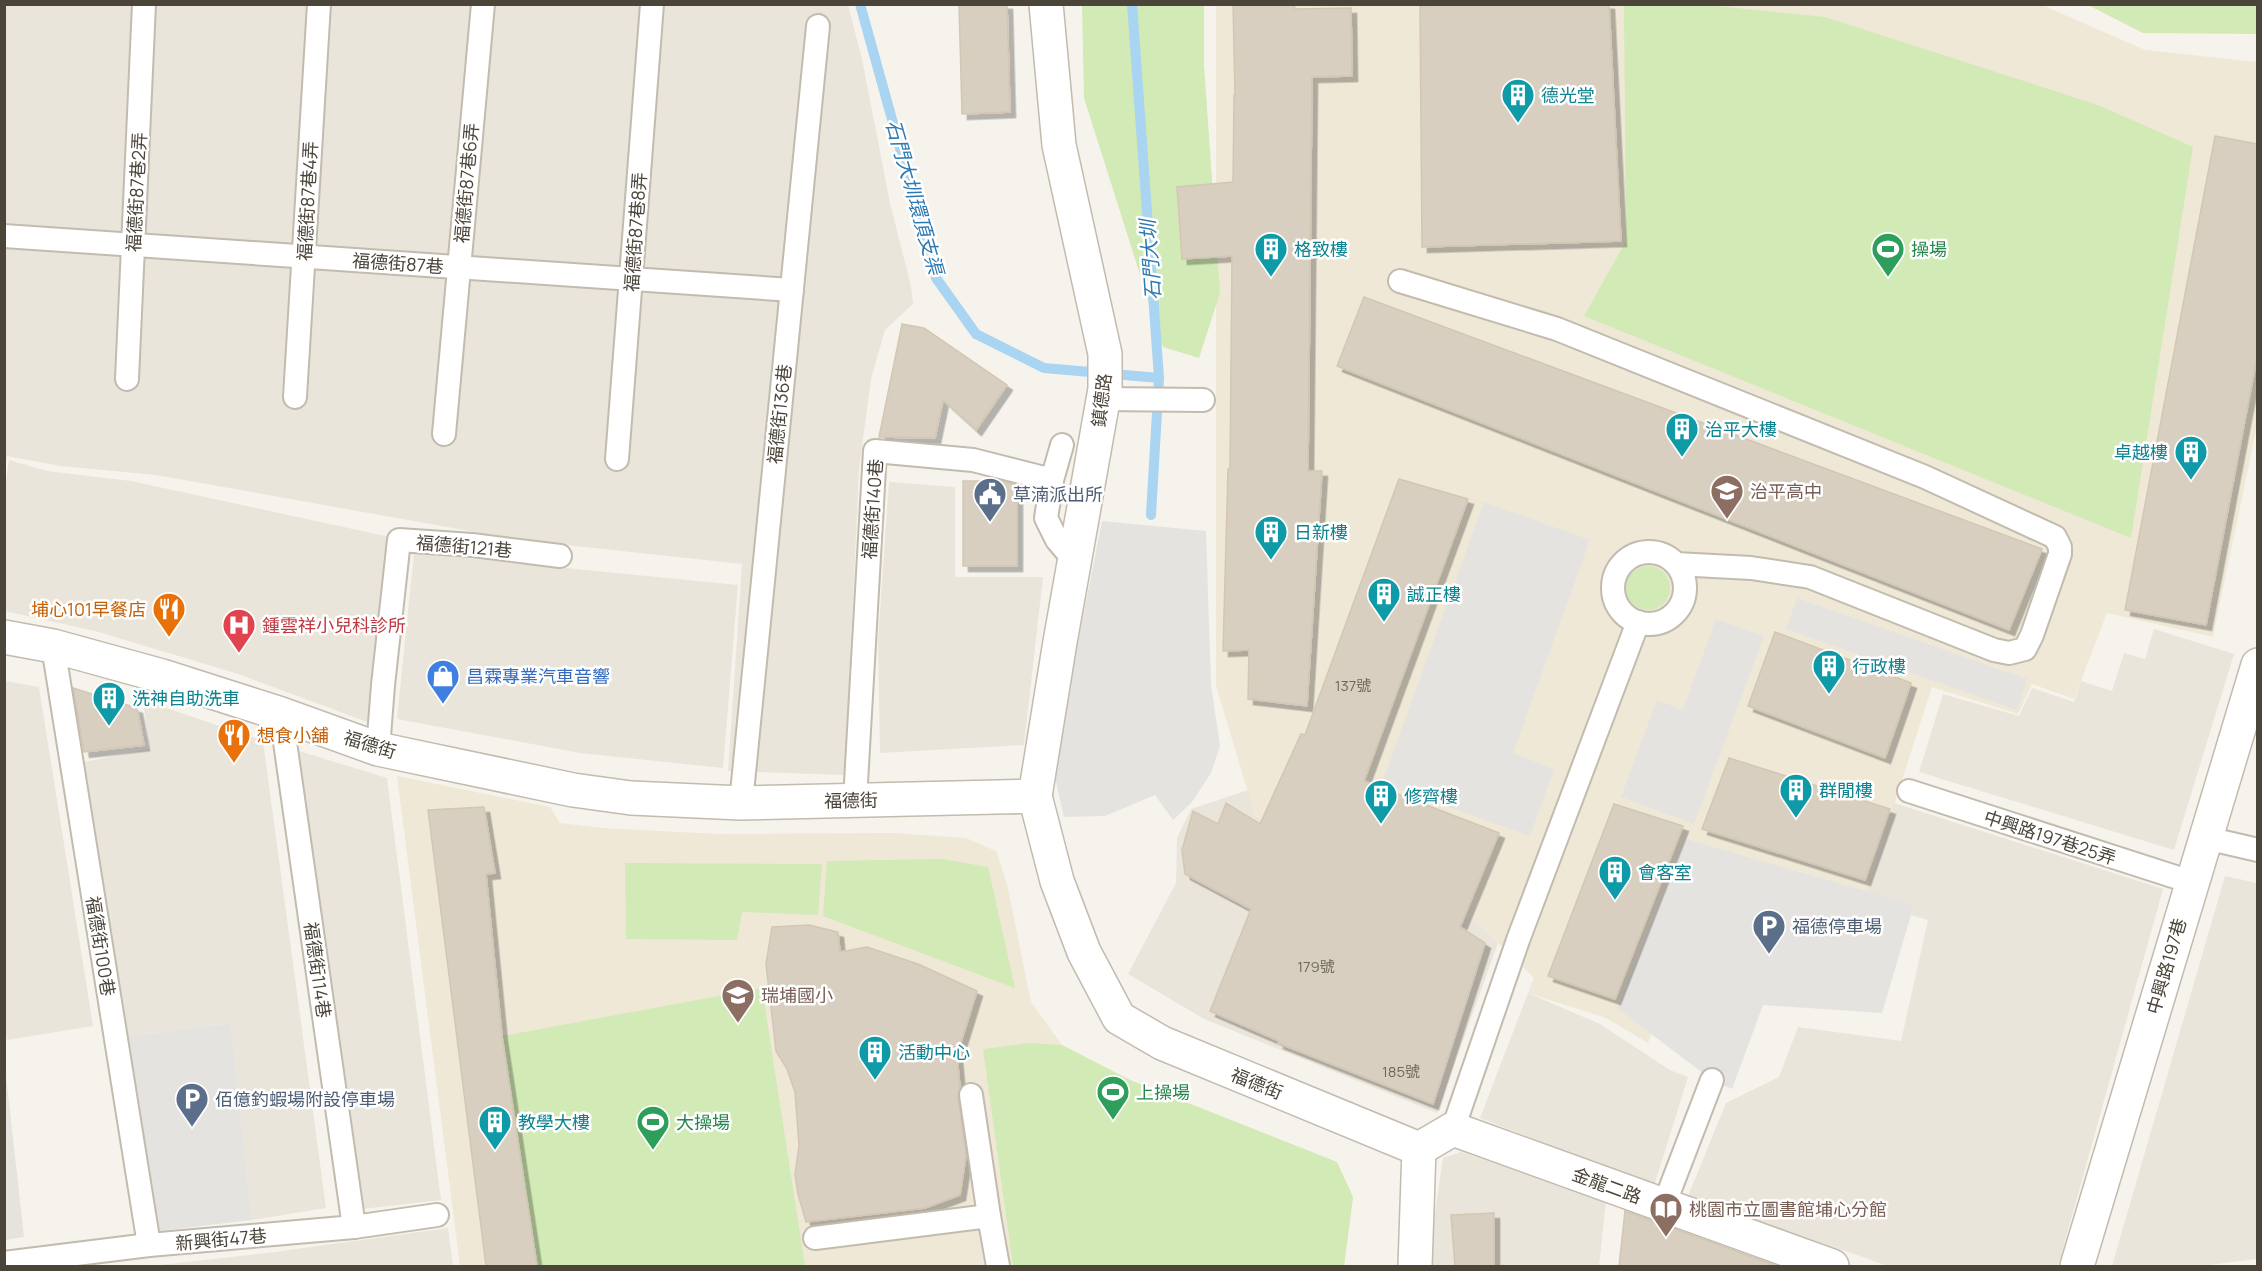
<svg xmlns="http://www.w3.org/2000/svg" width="2262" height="1271" font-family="Manrope,'Noto Sans TC',sans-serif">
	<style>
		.residential { fill: #eae5da }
		.industrial { fill: #e6e2dd }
		.education { fill: #efe8d6 }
		.green { fill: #d2eab5 }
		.parking { fill: #e5e3e0 }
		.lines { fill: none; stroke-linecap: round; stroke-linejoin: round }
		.stream { stroke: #a9d4f2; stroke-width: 10 }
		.building { fill: #d8cfc1; stroke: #d3c7b4; stroke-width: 1.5; filter: url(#shadow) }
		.service-casing { stroke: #c2bbae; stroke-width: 26 }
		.minor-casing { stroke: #c2bbae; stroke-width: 36 }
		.service { stroke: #fff; stroke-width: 22 }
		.minor { stroke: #fff; stroke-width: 33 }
		.labels { text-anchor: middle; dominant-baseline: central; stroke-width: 5; stroke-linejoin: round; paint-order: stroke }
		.number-label { font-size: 15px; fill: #6e675b }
		.culture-label { font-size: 18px; fill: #0d838f; stroke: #fff; text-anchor: start }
		.street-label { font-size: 18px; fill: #4b4439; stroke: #fff }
		.leisure-label { font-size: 18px; fill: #27864d; stroke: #fff; text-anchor: start }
		.education-label { font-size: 18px; fill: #785e54; stroke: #fff; text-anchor: start }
		.service-label { font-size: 18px; fill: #4e5e75; stroke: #fff; text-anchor: start }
		.food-label { font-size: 18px; fill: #c56008; stroke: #fff; text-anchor: end }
		.health-label { font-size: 18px; fill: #be3a42; stroke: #fff; text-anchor: start }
		.shop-label { font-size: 18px; fill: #366cbe; stroke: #fff; text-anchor: start }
		.water-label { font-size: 20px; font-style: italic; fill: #2e7ab2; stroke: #fff }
	</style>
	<defs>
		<filter id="shadow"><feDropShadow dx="5.5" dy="5.5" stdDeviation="0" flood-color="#0004"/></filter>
	</defs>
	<rect width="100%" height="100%" fill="#f6f3ec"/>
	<g class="residential">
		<polygon points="5,5 848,5 862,59 890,203 911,286 913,304 885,330 871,379 859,469 845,775 728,771 742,564 520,540 156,475 60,466 7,456 5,469"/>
		<polygon points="9,460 47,471 131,481 390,537 370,723 238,674 95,631 5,611 4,495"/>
		<polygon points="889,482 955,487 955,577 1043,577 1024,745 880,753 878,640"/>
		<polygon points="414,553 738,585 723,768 580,753 397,719"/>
		<polygon points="2154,629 2234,654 2174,850 1919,772 1943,694 2019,716 2032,688 2074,702 2081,681 2112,691 2124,653 2145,659"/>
		<polygon points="5,681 39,687 93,1026 7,1040 4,1024"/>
		<polygon points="143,700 263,741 326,1208 252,1220 231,1023 128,1036 124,1030 84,762 149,749"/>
		<polygon points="299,751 387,778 441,1200 362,1209"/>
		<polygon points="1248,790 1255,816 1477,922 1498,943 1437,1113 1204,1019 1128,974 1176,883 1177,838 1191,809"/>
		<polygon points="1894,803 2163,889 2058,1266 1888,1266 1688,1196 1726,1103 1779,1077 1798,1027 1901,1041 1928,920 1863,901"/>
		<polygon points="2225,876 2257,883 2257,1259 2200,1266 2112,1266"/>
		<polygon points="1528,993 1600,1024 1670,1070 1688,1077 1654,1186 1480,1118"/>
		<polygon points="1461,1152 1606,1201 1599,1266 1427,1266 1443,1158"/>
		<polygon points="448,1228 453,1266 151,1266 275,1252"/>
	</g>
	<polygon class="industrial" points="5,1067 24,1237 5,1240 4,1240"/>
	<g class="education">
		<polygon points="1216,5 2042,5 2145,50 2257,62 2257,426 2213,637 2107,613 2074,699 2032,684 2018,714 1932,687 1863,901 1719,864 1648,1043 1606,1018 1528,993 1534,978 1477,922 1255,816 1216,686"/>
		<polygon points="397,776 550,807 560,823 602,828 718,834 892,833 966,838 996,851 1007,884 1031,1002 1062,1045 1130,1080 1337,1162 1353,1197 1344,1266 460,1266"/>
	</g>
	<g class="green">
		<polygon points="1082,5 1204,5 1204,65 1220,293 1199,358 1163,347 1084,98"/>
		<polygon points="1624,5 1706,5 1825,17 2098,105 2193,147 2131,538 1584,316 1626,241"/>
		<polygon points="2088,5 2257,5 2257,34 2143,33"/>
		<circle cx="1648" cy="588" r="22"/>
		<polygon points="942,859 988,867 1015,988 823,916 827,861"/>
		<polygon points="625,863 822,864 818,915 742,912 737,940 626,939"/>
		<polygon points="762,988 805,1266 537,1266 502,1036"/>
		<polygon points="1029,1043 1062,1045 1130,1080 1337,1162 1353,1197 1344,1266 1013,1266 983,1049"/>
	</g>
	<g class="parking">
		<polygon points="1484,502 1590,540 1513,753 1554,769 1530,836 1382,783"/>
		<polygon points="1102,521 1206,531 1211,685 1220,746 1211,773 1192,802 1173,820 1155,795 1105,816 1064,817 1053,769"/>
		<polygon points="1797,598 2027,679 2017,710 1786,629"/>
		<polygon points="1716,619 1764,636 1694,824 1621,797 1657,700 1683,710"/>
		<polygon points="1686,839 1914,905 1882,1013 1763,1005 1732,1089 1712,1080 1617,1008"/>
		<polygon points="231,1023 252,1220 159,1231 128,1036"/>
	</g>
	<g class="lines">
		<g class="stream">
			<polyline points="860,4 936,278 976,334 1044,368 1159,378"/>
			<polyline points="1132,4 1159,378 1151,515"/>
		</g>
	</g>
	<g class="building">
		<polygon points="959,4 1007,4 1010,112 962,114"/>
		<polygon points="1233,4 1294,4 1295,9 1351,8 1352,76 1312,77 1308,471 1322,471 1307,706 1248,699 1249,650 1223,651 1228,469 1230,469 1232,256 1182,259 1177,187 1233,182 1234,95 1235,95"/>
		<polygon points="1453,4 1609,4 1621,241 1422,247 1420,6"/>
		<polygon points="2215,136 2258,144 2258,352 2206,625 2125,610"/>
		<polygon points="1364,297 2042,549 2009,630 1337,366"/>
		<polygon points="902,324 924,328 1007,385 976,430 943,400 935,438 879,437"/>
		<polygon points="1399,479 1468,499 1364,781 1499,833 1460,927 1485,943 1433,1104 1278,1043 1279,1041 1210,1011 1251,909 1185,874 1182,850 1193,811 1218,824 1226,803 1260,824 1301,734 1305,735"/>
		<polygon points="963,481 1000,481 1017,485 1017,566 963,566"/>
		<polygon points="1775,632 1911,683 1885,758 1748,706"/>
		<polygon points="73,688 137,708 144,745 84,752"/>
		<polygon points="1729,758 1890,809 1865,880 1702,829"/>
		<polygon points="1614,804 1683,826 1615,999 1548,976"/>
		<polygon points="484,807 495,873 486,874 502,1036 537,1266 486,1266 428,810"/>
		<polygon points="809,925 838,932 840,952 867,947 918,964 977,991 957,1055 960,1088 958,1097 966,1156 960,1195 925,1208 806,1222 798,1194 795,1174 799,1146 795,1092 787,1069 776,1051 766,964 772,927"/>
		<polygon points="1625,1211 1777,1266 1619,1266"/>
		<polygon points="1494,1213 1494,1266 1455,1266 1451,1215"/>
	</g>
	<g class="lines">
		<g class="service-casing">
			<g id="service">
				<polyline points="4,236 792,290"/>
				<polyline points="1400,281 1557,329 1925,477 2055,537 2060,547 2060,554 2032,635 2025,649 2009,653 1994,650 1810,577 1751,568 1676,564"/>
				<polyline points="127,379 144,4"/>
				<polyline points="295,397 319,4"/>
				<polyline points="1103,399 1203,400"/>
				<polyline points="444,434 483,4"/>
				<polyline points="617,459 652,4"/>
				<polyline points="1052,480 1062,445"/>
				<circle cx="1649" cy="588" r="36"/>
				<polyline points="53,646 149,1245"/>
				<polyline points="281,714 354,1227"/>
				<polyline points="378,749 383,685 399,540 472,545 560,556"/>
				<polyline points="1909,791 2191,882"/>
				<polyline points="855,800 875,451 973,460 1052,480 1046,518 1057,540 1074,560"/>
				<polyline points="741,803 818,26"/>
				<polyline points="2206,838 2258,850"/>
				<polyline points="971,1095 989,1216"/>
				<polyline points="1453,1129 1518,940 1638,622"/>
				<polyline points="1664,1205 1712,1080"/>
				<polyline points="815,1238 989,1216 998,1266"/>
				<polyline points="4,1263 149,1245 354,1227 437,1215"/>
			</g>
		</g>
		<g class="minor-casing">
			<g id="minor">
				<polyline points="4,637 53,646 162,676 281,714 378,749 573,790 631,798 741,803 1035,796 1057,881 1084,952 1119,1018 1162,1043 1419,1149 1415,1266"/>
				<polyline points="1035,796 1060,642 1105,389 1105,354 1059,145 1046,4"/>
				<polyline points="1419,1149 1453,1129 1832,1266"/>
				<polyline points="2077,1266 2258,665"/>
			</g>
		</g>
		<use href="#service" class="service"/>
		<use href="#minor" class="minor"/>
	</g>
	<defs>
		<g id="building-pin" transform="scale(1.725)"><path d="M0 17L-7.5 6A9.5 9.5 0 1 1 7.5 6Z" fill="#0f9aa8" stroke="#fff"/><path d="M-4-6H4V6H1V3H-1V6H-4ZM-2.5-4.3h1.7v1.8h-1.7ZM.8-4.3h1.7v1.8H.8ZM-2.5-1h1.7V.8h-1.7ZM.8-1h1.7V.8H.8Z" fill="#fff"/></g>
		<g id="stadium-pin" transform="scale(1.725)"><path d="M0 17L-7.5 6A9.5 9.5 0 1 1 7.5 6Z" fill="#2e9e5b" stroke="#fff"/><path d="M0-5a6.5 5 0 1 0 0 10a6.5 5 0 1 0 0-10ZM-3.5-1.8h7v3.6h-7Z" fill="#fff"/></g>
		<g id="school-pin" transform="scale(1.725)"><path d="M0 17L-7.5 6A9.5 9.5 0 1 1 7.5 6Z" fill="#8d6e63" stroke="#fff"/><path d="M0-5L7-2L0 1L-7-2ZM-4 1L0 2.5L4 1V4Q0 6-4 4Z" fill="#fff"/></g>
		<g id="civic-pin" transform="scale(1.725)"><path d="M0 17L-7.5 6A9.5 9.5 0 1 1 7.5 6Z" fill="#5c6f8a" stroke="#fff"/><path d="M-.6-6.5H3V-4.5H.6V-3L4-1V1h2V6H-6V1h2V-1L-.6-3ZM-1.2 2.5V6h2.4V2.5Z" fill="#fff"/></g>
		<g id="restaurant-pin" transform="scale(1.725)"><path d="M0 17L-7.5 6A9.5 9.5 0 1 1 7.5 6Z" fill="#e8710a" stroke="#fff"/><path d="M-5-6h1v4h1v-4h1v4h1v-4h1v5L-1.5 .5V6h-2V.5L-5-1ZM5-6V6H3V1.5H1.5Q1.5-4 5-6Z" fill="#fff"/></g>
		<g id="hospital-pin" transform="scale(1.725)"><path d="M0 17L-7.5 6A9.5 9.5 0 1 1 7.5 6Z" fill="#e0444e" stroke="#fff"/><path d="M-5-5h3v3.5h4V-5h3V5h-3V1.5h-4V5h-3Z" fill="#fff"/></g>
		<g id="shop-pin" transform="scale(1.725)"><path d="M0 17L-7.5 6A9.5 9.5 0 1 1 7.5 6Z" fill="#3f7fe0" stroke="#fff"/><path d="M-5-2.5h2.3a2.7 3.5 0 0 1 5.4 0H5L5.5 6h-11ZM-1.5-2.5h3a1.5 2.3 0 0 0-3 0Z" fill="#fff"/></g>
		<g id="parking-pin" transform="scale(1.725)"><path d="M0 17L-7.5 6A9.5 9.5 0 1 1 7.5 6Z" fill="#5c6f8a" stroke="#fff"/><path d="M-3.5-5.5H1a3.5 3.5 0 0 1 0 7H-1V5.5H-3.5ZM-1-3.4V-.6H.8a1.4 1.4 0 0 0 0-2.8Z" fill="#fff"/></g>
		<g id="library-pin" transform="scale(1.725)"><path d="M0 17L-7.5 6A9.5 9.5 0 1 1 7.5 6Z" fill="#8d6e63" stroke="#fff"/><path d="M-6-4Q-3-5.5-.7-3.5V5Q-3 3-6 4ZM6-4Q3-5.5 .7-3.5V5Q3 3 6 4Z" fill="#fff"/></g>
	</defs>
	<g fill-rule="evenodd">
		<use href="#building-pin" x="1518" y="95"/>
		<use href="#building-pin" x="1271" y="249"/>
		<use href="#stadium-pin" x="1888" y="249"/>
		<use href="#building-pin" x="1682" y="429"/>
		<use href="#building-pin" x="2191" y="452"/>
		<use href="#school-pin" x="1727" y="491"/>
		<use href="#civic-pin" x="990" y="494"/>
		<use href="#building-pin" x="1271" y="532"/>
		<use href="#building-pin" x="1384" y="594"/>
		<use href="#restaurant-pin" x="169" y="609"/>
		<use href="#hospital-pin" x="239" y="625"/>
		<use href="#building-pin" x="1829" y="666"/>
		<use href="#shop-pin" x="443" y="676"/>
		<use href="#building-pin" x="109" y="698"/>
		<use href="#restaurant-pin" x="234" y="735"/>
		<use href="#building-pin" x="1796" y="790"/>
		<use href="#building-pin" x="1381" y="796"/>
		<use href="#building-pin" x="1615" y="872"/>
		<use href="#parking-pin" x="1769" y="926"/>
		<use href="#school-pin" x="738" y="995"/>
		<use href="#building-pin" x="875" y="1052"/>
		<use href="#stadium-pin" x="1113" y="1092"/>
		<use href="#parking-pin" x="192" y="1099"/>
		<use href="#building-pin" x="495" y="1122"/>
		<use href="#stadium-pin" x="653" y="1122"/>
		<use href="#library-pin" x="1666" y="1209"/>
	</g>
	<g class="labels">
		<g class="number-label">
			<text x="1353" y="685">137號</text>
			<text x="1316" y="966">179號</text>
			<text x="1401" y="1071">185號</text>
		</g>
		<g class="culture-label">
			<text x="1541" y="95">德光堂</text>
			<text x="1294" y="249">格致樓</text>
			<text x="1705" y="429">治平大樓</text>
			<text x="2168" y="452" text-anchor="end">卓越樓</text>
			<text x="1294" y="532">日新樓</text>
			<text x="1407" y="594">誠正樓</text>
			<text x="1852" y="666">行政樓</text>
			<text x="132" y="698">洗神自助洗車</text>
			<text x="1819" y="790">群閒樓</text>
			<text x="1404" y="796">修齊樓</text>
			<text x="1638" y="872">會客室</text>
			<text x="898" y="1052">活動中心</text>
			<text x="518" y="1122">教學大樓</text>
		</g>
		<g class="street-label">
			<text transform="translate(466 183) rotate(-85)">福德街87巷6弄</text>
			<text transform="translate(136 192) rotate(-87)">福德街87巷2弄</text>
			<text transform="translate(307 201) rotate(-87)">福德街87巷4弄</text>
			<text transform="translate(635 232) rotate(-86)">福德街87巷8弄</text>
			<text transform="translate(398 263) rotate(4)">福德街87巷</text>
			<text transform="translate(1101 400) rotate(-83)">鎮德路</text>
			<text transform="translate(779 414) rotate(-84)">福德街136巷</text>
			<text transform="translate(872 509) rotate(-86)">福德街140巷</text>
			<text transform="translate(464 546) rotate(5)">福德街121巷</text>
			<text transform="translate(370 744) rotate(17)">福德街</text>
			<text transform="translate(851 800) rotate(-1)">福德街</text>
			<text transform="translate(2050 837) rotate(18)">中興路197巷25弄</text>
			<text transform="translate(101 946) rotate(81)">福德街100巷</text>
			<text transform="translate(2166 966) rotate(-74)">中興路197巷</text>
			<text transform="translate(318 970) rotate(82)">福德街114巷</text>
			<text transform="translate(1257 1083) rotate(22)">福德街</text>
			<text transform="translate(1607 1185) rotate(20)">金龍二路</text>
			<text transform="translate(221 1239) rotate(-5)">新興街47巷</text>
		</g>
		<g class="leisure-label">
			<text x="1911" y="249">操場</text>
			<text x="1136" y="1092">上操場</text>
			<text x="676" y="1122">大操場</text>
		</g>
		<g class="education-label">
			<text x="1750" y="491">治平高中</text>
			<text x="761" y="995">瑞埔國小</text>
			<text x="1689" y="1209">桃園市立圖書館埔心分館</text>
		</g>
		<g class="service-label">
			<text x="1013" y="494">草湳派出所</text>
			<text x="1792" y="926">福德停車場</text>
			<text x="215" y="1099">佰億釣蝦場附設停車場</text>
		</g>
		<g class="food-label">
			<text x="146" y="609">埔心101早餐店</text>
			<text x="257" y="735" text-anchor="start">想食小舖</text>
		</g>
		<g class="health-label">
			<text x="262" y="625">鍾雲祥小兒科診所</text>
		</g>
		<g class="shop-label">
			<text x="466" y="676">昌霖專業汽車音響</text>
		</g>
		<g class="water-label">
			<text transform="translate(915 197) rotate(74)">石門大圳環頂支渠</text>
			<text transform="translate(1150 260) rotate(-94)">石門大圳</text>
		</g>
	</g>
	<rect width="2262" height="1271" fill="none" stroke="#4b4439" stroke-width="12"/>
</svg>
